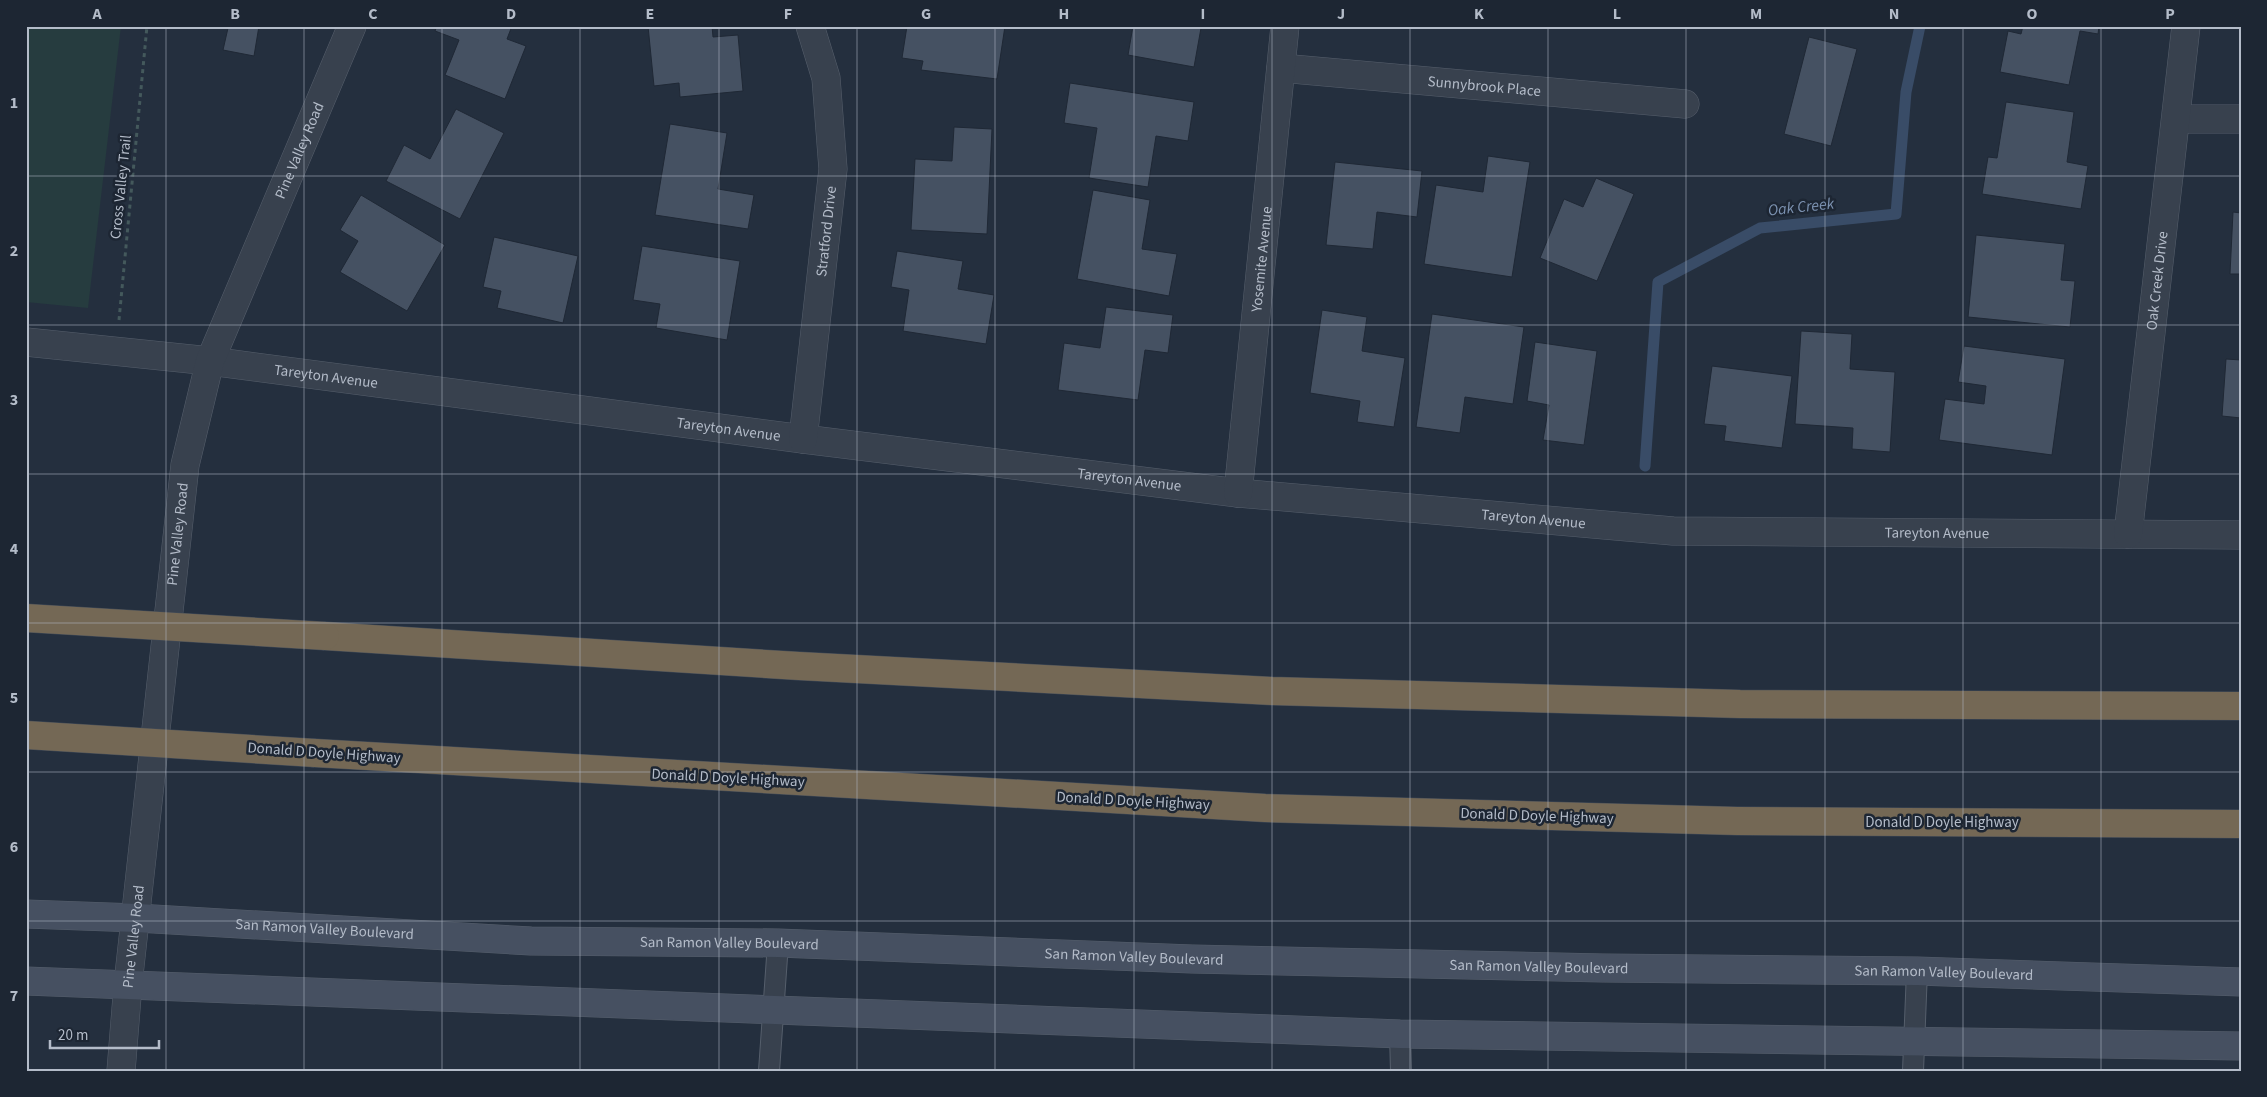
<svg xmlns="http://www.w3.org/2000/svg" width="2267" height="1097" font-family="'Source Sans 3',sans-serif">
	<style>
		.green { fill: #263c3f }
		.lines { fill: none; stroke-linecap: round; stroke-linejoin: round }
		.stream { stroke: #394c67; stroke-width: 11 }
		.building { fill: #455162; stroke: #1f2835 }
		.service-casing { stroke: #565f6c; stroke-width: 22 }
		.minor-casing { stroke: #565f6c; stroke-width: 29 }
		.tertiary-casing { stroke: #565f6c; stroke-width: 29 }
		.secondary-casing { stroke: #565f6c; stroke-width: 29 }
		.motorway-casing { stroke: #434c59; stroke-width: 29 }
		.path { stroke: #44595c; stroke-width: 3; stroke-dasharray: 4 4; stroke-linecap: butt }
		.service { stroke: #38414e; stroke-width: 20 }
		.minor { stroke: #38414e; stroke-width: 28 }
		.tertiary { stroke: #38414e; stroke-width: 28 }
		.secondary { stroke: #465061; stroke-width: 28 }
		.motorway { stroke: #746855; stroke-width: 28 }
		.motorway-bridge-casing { stroke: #434c59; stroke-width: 29; stroke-linecap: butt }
		.motorway-bridge { stroke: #746855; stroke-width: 28 }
		.grid { fill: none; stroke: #b4bcc9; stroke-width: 1; stroke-opacity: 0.55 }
		.labels { text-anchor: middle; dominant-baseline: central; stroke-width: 5; stroke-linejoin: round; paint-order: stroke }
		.street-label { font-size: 15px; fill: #b4bcc9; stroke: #1d2633 }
		.water-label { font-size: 16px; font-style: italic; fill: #7c92b1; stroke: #1d2633 }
		.neatline { fill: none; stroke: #b4bcc9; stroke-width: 2 }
		.grid-label { font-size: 16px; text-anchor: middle; font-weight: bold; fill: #b4bcc9 }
	</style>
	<rect width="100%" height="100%" fill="#242f3e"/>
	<polygon class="green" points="26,26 121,26 88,308 26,302"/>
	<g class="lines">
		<polyline class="stream" points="1645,466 1658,282 1760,228 1896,214 1906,92 1920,26"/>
	</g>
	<g class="building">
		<polygon points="220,26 259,26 254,56 223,50 228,28"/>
		<polygon points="437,26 512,26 507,39 526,46 505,99 445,75 459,40 435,31"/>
		<polygon points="648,26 712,26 713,37 738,35 743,91 680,97 679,83 654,86"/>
		<polygon points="907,26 1005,26 997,79 921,70 923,61 902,58"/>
		<polygon points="1133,26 1201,28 1194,67 1128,55"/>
		<polygon points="2023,26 2099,26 2098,34 2080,31 2069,85 2000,72 2008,31 2021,34"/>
		<polygon points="1809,37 1857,49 1831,146 1784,134"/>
		<polygon points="1070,83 1194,102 1188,141 1156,136 1148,187 1089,178 1097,128 1064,123"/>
		<polygon points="2006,102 2074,112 2067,162 2088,166 2081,209 1982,194 1988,157 1997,158"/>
		<polygon points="456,109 504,133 460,219 386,181 404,145 430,159"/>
		<polygon points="670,124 727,133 718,189 754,195 748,229 655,215"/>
		<polygon points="954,127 992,129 987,234 911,230 915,159 952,161"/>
		<polygon points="1488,156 1530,162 1512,277 1424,264 1436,185 1483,192"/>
		<polygon points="1335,162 1422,171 1417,217 1377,212 1373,249 1326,245"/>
		<polygon points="1596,178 1634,194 1597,281 1540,258 1564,199 1583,207"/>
		<polygon points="1093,190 1150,200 1142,249 1177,254 1169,296 1077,279"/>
		<polygon points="361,195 445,245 407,311 340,272 358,241 340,230"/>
		<polygon points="2233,212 2241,213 2241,274 2230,274"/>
		<polygon points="1976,235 2065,244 2061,280 2075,281 2070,327 1968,317"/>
		<polygon points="494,237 578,256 563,323 497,308 501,291 483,287"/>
		<polygon points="642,246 740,261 727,340 656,328 660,304 633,300"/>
		<polygon points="897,251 963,261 958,289 994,295 986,344 903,331 909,290 891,287"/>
		<polygon points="1106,307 1173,315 1168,353 1145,350 1138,400 1058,390 1064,343 1100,348"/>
		<polygon points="1322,310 1367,317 1362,351 1405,358 1394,427 1357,422 1360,401 1310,393"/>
		<polygon points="1432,314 1524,327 1513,404 1465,397 1460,433 1416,427"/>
		<polygon points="1801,331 1852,334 1850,369 1895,372 1890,452 1852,449 1853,428 1795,424"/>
		<polygon points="1535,342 1597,351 1584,445 1543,440 1549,405 1527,401"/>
		<polygon points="1964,346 2065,359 2052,455 1939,440 1945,399 1984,404 1986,386 1958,382"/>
		<polygon points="2226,359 2241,360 2241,418 2222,416"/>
		<polygon points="1712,366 1792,376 1782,448 1724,441 1726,426 1704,424"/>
	</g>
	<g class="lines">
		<g class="service-casing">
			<g id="service">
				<polyline points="1400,1034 1401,1071"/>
				<polyline points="769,1071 778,943"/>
				<polyline points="1913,1071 1917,971"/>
			</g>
		</g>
		<g class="minor-casing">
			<g id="minor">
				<path id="s1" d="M1281 68 1685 104"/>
				<polyline points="2177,119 2241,119"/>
				<path id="s2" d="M26 342 210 361 803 439 1238 493 1673 531 2241 535"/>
				<path id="s3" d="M803 439 833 169 826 78 810 26"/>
				<path id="s4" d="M1238 493 1285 26"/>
				<path id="s5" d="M2128 534 2186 26"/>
			</g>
		</g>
		<g class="tertiary-casing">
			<g id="tertiary">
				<path id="s6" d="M121 1071 128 984 185 465 210 361 352 26"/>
			</g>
		</g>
		<g class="secondary-casing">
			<g id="secondary">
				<path id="s7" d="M26 914 137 918 531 941 778 943 1192 959 1603 968 1917 971 2241 982"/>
				<polyline points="26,981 1400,1034 2241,1046"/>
			</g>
		</g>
		<g class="motorway-casing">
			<g id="motorway">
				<polyline points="325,636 799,666 1272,691 1740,704 2241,706"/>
				<polyline points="315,753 1265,808 1737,821 2241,824"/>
			</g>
		</g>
		<polyline class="path" points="119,320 147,26"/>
		<use href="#service" class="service"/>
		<use href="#minor" class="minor"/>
		<use href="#tertiary" class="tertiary"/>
		<use href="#secondary" class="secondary"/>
		<use href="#motorway" class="motorway"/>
		<g class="motorway-bridge-casing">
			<g id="motorway-bridge">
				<polyline points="26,618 325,636"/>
				<polyline points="26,735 315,753"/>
			</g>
		</g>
		<use href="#motorway-bridge" class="motorway-bridge"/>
	</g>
	<path class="grid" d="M166 26V1071M304 26V1071M442 26V1071M580 26V1071M719 26V1071M857 26V1071M995 26V1071M1134 26V1071M1272 26V1071M1410 26V1071M1548 26V1071M1686 26V1071M1825 26V1071M1963 26V1071M2101 26V1071M26 176H2241M26 325H2241M26 474H2241M26 623H2241M26 772H2241M26 921H2241"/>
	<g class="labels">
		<g class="street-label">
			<text stroke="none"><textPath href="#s1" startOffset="204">Sunnybrook Place</textPath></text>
			<text stroke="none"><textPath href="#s6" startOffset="945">Pine Valley Road</textPath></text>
			<text transform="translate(121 187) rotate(-84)">Cross Valley Trail</text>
			<text stroke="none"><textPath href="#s3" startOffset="209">Stratford Drive</textPath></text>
			<text stroke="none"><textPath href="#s4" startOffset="235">Yosemite Avenue</textPath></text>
			<text stroke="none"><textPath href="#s5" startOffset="255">Oak Creek Drive</textPath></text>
			<text stroke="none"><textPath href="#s2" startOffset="302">Tareyton Avenue</textPath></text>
			<text stroke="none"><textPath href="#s2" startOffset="708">Tareyton Avenue</textPath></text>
			<text stroke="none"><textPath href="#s2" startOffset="1112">Tareyton Avenue</textPath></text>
			<text stroke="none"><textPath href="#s2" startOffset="1518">Tareyton Avenue</textPath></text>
			<text stroke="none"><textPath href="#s2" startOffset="1922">Tareyton Avenue</textPath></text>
			<text stroke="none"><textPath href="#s6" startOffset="540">Pine Valley Road</textPath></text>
			<text transform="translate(324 753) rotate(4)">Donald D Doyle Highway</text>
			<text transform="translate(728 778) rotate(3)">Donald D Doyle Highway</text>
			<text transform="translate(1133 801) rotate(3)">Donald D Doyle Highway</text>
			<text transform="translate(1537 816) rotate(2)">Donald D Doyle Highway</text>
			<text x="1942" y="822">Donald D Doyle Highway</text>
			<text stroke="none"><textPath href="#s7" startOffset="299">San Ramon Valley Boulevard</textPath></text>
			<text stroke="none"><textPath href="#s6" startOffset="135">Pine Valley Road</textPath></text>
			<text stroke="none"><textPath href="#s7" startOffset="704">San Ramon Valley Boulevard</textPath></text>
			<text stroke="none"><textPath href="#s7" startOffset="1109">San Ramon Valley Boulevard</textPath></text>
			<text stroke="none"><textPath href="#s7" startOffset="1514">San Ramon Valley Boulevard</textPath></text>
			<text stroke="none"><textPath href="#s7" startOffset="1919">San Ramon Valley Boulevard</textPath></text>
		</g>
		<g class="water-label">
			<text transform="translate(1801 207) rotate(-6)">Oak Creek</text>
		</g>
	</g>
	<rect width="2267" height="1097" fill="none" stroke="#1d2633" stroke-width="55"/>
	<path d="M50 1040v8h109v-8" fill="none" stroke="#b4bcc9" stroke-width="2.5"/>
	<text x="58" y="1040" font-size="15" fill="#b4bcc9" stroke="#1d2633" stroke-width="4" paint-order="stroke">20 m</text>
	<rect x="28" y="28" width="2212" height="1042" class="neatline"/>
	<g class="grid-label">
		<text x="97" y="19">A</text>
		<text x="235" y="19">B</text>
		<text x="373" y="19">C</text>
		<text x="511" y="19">D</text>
		<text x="650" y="19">E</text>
		<text x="788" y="19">F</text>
		<text x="926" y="19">G</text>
		<text x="1064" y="19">H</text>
		<text x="1203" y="19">I</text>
		<text x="1341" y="19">J</text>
		<text x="1479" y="19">K</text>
		<text x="1617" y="19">L</text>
		<text x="1756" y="19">M</text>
		<text x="1894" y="19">N</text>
		<text x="2032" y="19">O</text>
		<text x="2170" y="19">P</text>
		<text x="14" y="108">1</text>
		<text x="14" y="256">2</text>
		<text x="14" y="405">3</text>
		<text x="14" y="554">4</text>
		<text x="14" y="703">5</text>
		<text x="14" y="852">6</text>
		<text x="14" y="1001">7</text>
	</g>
</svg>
